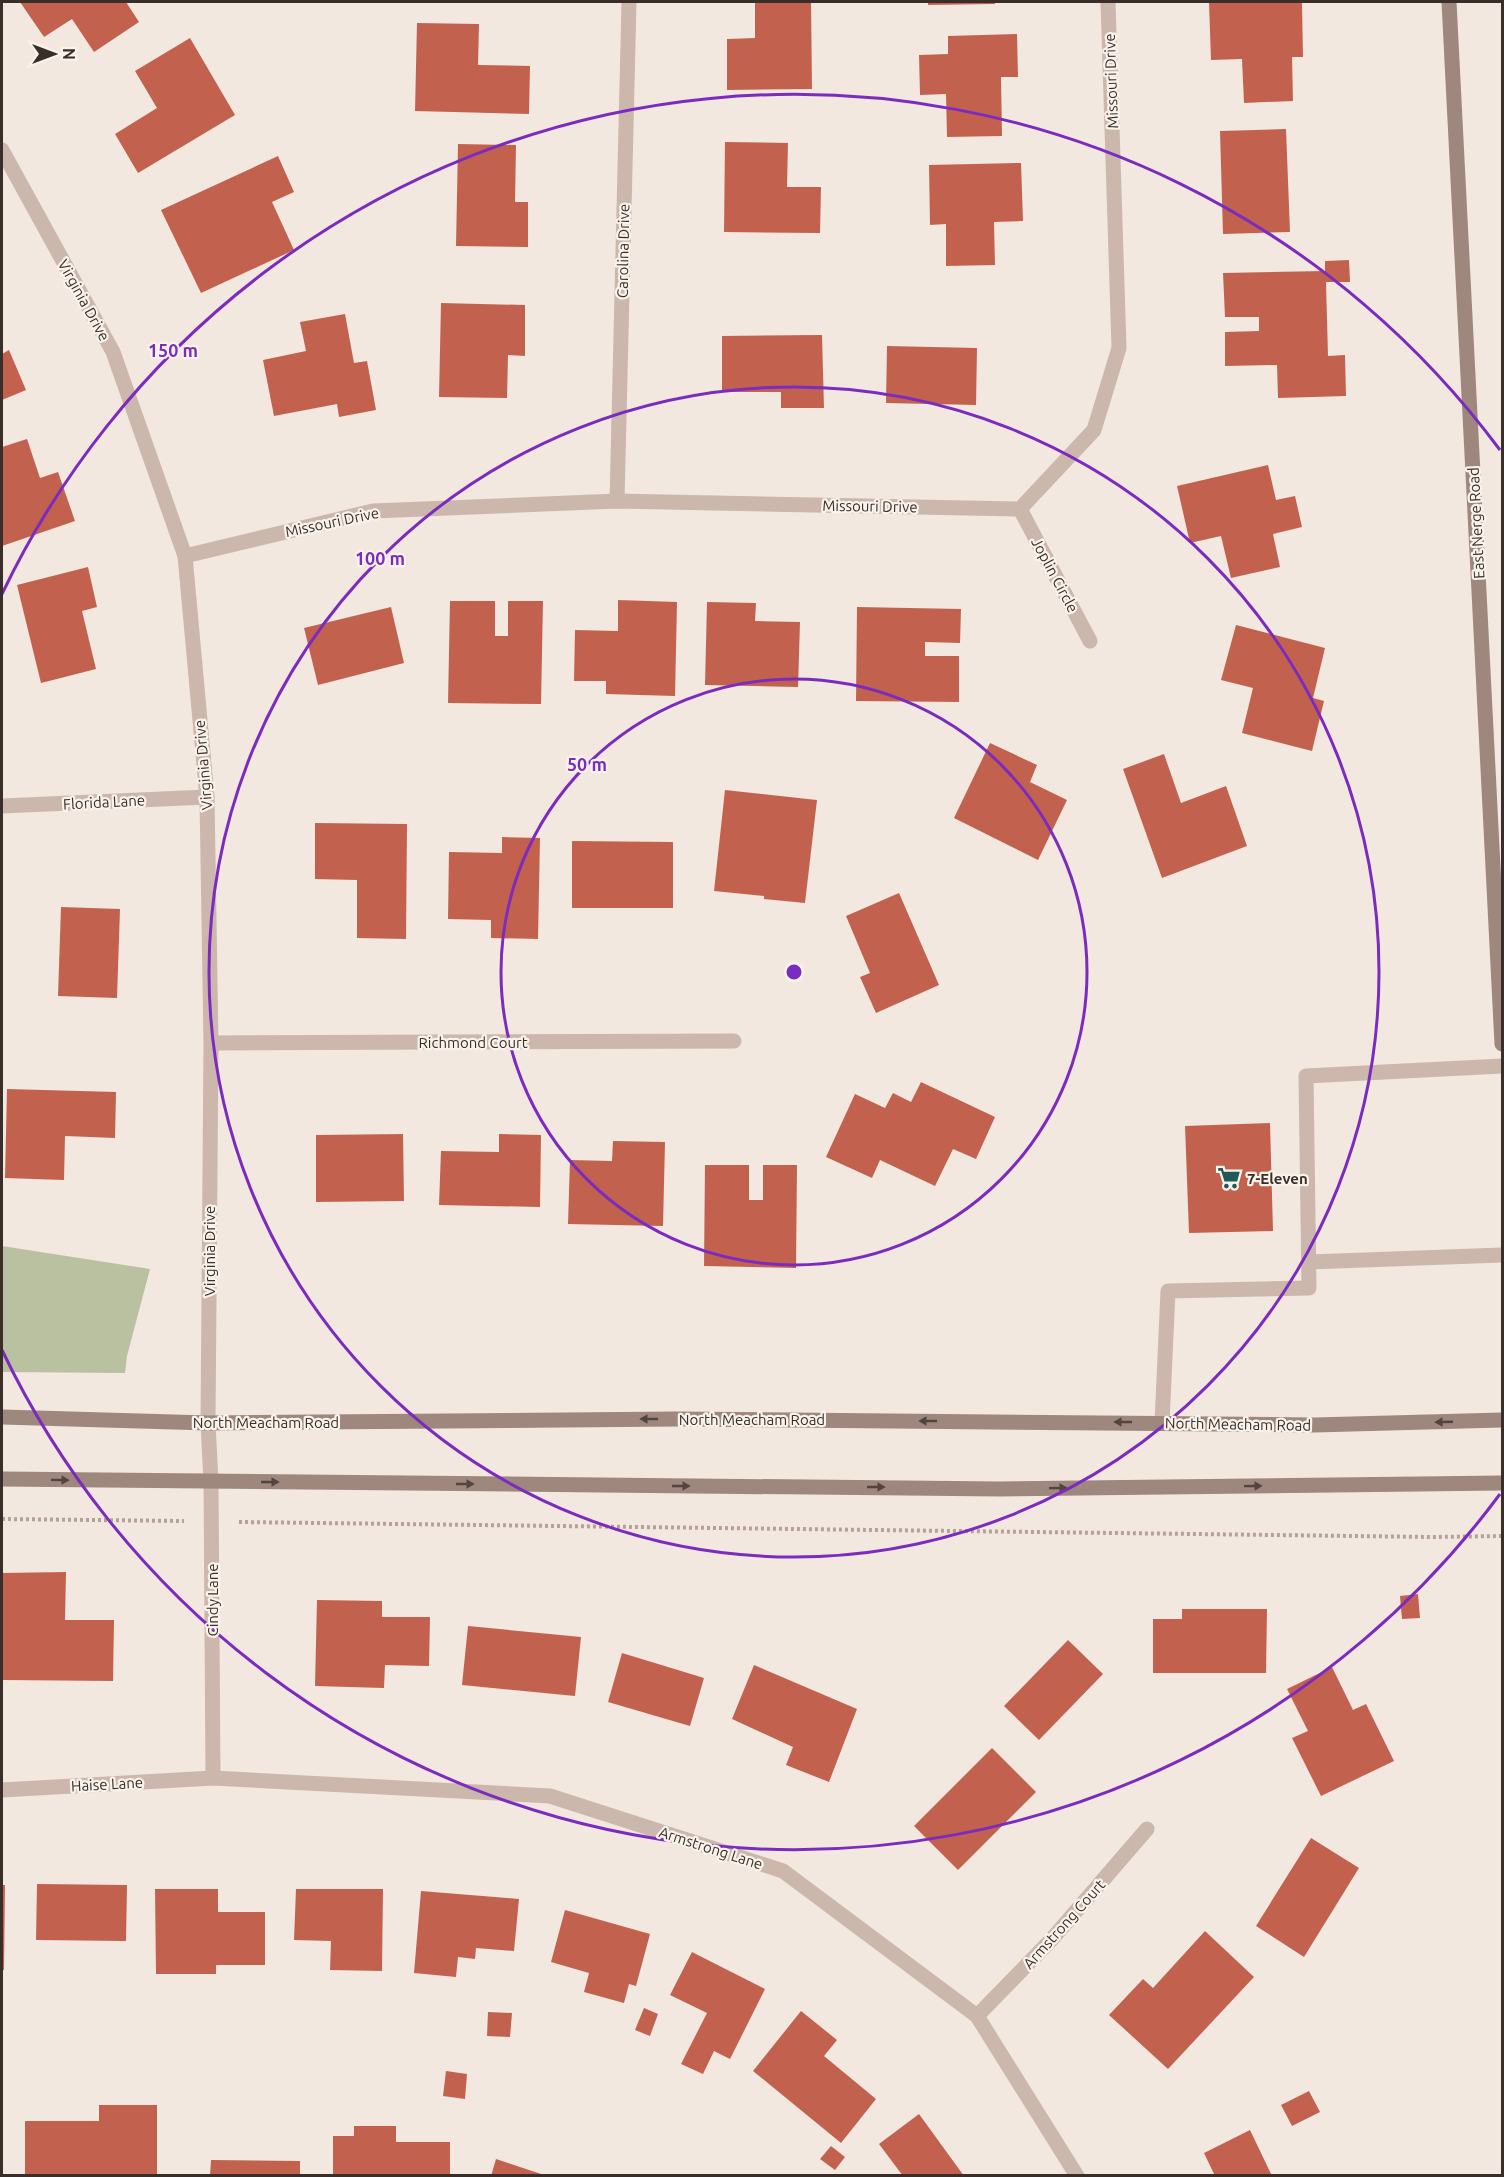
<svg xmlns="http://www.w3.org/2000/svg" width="1504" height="2177" font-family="Ubuntu,sans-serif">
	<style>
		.green { fill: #b9c1a0 }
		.building { fill: #c2624e }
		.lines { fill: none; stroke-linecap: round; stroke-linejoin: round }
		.path { stroke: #b6a196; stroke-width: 4; stroke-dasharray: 3 3; stroke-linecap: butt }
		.service { stroke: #cbb7ac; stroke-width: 15 }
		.minor { stroke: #cbb7ac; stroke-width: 15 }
		.secondary { stroke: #9e877d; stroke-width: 15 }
		.oneway { fill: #52443f }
		.ring { fill: none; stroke: #7b2cbf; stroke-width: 3 }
		.labels { text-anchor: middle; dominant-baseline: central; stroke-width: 4.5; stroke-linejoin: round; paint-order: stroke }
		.street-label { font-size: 15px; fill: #392e2a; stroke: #faf3ec }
		.poi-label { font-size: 15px; font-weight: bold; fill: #392e2a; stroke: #faf3ec; text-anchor: start }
		.centre { fill: #7b2cbf; stroke: #faf3ec; stroke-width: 3 }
		.ring-label { font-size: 18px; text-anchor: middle; font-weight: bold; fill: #7b2cbf; stroke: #faf3ec; stroke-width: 4.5; stroke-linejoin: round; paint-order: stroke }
	</style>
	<rect width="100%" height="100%" fill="#f2e8e0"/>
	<polygon class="green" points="2,1246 150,1269 127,1356 125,1373 2,1372"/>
	<g class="building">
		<polygon points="20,2 126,2 139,22 94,52 72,19 44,37"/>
		<polygon points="755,2 811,2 812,89 727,90 727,39 755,38"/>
		<polygon points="928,2 995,2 995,4 928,5"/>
		<polygon points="1209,2 1302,2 1303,57 1292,57 1293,101 1244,103 1242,59 1211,60"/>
		<polygon points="417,23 479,24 478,65 530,66 529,114 415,111"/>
		<polygon points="1017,34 1018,77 1001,77 1002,136 947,137 946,94 920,95 919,55 948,54 948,36"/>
		<polygon points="190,38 235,115 138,173 115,134 157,108 135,71"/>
		<polygon points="1286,129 1290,232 1223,234 1220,131"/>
		<polygon points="725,142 788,143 787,187 821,187 820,233 724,232"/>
		<polygon points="458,144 516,145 515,202 528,202 528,247 456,246"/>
		<polygon points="278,156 294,192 272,202 294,250 201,293 161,210"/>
		<polygon points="1021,163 1023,221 994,222 995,265 946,266 946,224 930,225 929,165"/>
		<polygon points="1349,260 1350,282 1326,282 1328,356 1345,355 1346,396 1278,398 1277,365 1225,366 1225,332 1259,331 1259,317 1225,317 1223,273 1325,271 1325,261"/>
		<polygon points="441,303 525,305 525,356 508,355 507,398 439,397"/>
		<polygon points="345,314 354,363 367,361 376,410 339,417 337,404 274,416 263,360 306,351 300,322"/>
		<polygon points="822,335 824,408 781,408 781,392 722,392 722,336"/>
		<polygon points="887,346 977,348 976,405 886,403"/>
		<polygon points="9,350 26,390 2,400 2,354"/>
		<polygon points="27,439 40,478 58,472 75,521 2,546 2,447"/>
		<polygon points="1268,465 1276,500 1295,496 1302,527 1273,534 1280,567 1231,578 1221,536 1190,543 1177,486"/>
		<polygon points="88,567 97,607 82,611 96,669 41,683 17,585"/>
		<polygon points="618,600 677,602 675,696 606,694 606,681 574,681 575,630 618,631"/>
		<polygon points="450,601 495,601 495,636 508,636 508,601 543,601 541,704 448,703"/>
		<polygon points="707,602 756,603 755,621 800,622 798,687 705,685"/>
		<polygon points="391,607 404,663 318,685 304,628"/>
		<polygon points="857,607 961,609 960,643 925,642 925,656 959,656 959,702 856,701"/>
		<polygon points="1236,625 1325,648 1313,698 1324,701 1312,751 1242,733 1253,688 1221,680"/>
		<polygon points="990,743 1037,765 1030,782 1067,800 1038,860 954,818"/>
		<polygon points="1164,754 1181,803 1226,786 1247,846 1162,878 1123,769"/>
		<polygon points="725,790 817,800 805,903 764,899 764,896 714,891"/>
		<polygon points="315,823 407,824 406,939 357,938 357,880 315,879"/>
		<polygon points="502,837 540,838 538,939 491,938 491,920 448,919 449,852 502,853"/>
		<polygon points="572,841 673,842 673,908 572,908"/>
		<polygon points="899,893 939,985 876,1013 860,977 870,973 846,916"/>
		<polygon points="61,907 120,909 117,998 58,996"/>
		<polygon points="921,1082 995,1117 976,1159 953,1149 935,1186 880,1160 872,1178 826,1157 855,1094 885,1108 893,1093 911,1102"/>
		<polygon points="7,1089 116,1092 115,1138 65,1136 64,1180 5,1178"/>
		<polygon points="1270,1123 1273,1231 1189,1233 1185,1126"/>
		<polygon points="403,1134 404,1201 316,1202 316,1135"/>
		<polygon points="499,1134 541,1135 540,1207 439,1205 441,1151 499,1152"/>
		<polygon points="613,1141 665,1142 663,1226 568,1224 570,1160 612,1161"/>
		<polygon points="705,1165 749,1165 749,1200 763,1200 763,1165 797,1165 796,1268 704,1266"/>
		<polygon points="66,1572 65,1620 114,1620 113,1681 2,1680 2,1573"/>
		<polygon points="1418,1594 1420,1618 1402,1619 1400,1596"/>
		<polygon points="317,1600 382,1601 382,1617 430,1617 429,1666 385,1665 384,1688 315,1686"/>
		<polygon points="1182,1609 1267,1609 1266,1673 1153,1673 1153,1619 1182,1619"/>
		<polygon points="468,1626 581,1637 575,1696 462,1685"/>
		<polygon points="1068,1640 1103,1674 1039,1740 1004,1706"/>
		<polygon points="622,1653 704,1678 690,1726 608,1702"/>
		<polygon points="754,1665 857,1709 829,1782 786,1765 793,1747 732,1719"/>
		<polygon points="1332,1667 1353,1710 1366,1704 1394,1761 1321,1796 1292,1738 1308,1731 1287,1689"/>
		<polygon points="992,1748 1036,1792 958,1870 914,1826"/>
		<polygon points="1311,1838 1359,1868 1304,1957 1256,1926"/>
		<polygon points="37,1884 127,1885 126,1941 36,1940"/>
		<polygon points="2,1885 5,1885 4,1970 2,1970"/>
		<polygon points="155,1889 218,1889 218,1912 265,1912 265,1965 216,1965 216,1974 156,1974"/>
		<polygon points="296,1889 383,1889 382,1971 330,1970 331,1941 294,1940"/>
		<polygon points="421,1891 519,1899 514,1951 476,1948 475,1959 458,1957 456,1977 414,1973"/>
		<polygon points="565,1910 650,1934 636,1986 629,1984 624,2003 584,1992 589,1973 551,1962"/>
		<polygon points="1205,1931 1254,1977 1168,2069 1109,2015 1143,1979 1153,1988"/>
		<polygon points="692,1952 765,1989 730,2059 714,2051 703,2074 681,2064 707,2013 670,1995"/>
		<polygon points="644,2008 658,2014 650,2036 635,2030"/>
		<polygon points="801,2011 837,2040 824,2056 876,2099 841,2143 753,2071"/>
		<polygon points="488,2012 512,2013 510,2037 487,2036"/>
		<polygon points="446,2071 467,2074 465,2099 443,2096"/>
		<polygon points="1309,2091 1320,2112 1292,2126 1281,2105"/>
		<polygon points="99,2105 157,2105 157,2176 25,2176 25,2121 99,2121"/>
		<polygon points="919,2114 964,2176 903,2176 879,2144"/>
		<polygon points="354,2126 396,2126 396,2142 450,2142 450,2176 333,2176 333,2136 354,2136"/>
		<polygon points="1250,2130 1272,2176 1215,2176 1204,2153"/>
		<polygon points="831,2146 845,2157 835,2170 820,2159"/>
		<polygon points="496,2159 544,2175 544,2176 491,2176"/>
		<polygon points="211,2160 300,2161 300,2176 210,2176"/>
	</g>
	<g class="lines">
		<g class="path">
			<polyline points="2,1519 184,1521"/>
			<polyline points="239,1522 1433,1537 1502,1536"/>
		</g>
		<g class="service">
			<polyline points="1309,1262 1502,1255"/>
			<polyline points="1162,1423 1168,1291 1309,1288 1306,1076 1502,1066"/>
		</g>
		<g class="minor">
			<polyline points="2,150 113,352 185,556 207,797 211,1043 208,1423 211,1482 213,1778"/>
			<polyline points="617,501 629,2"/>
			<polyline points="1020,509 1090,641"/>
			<polyline points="185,556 373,511 617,501 1020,509 1094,430 1119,348 1108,2"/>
			<polyline points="2,806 207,797"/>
			<polyline points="211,1043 734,1041"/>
			<polyline points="2,1790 213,1778 550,1796 783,1871 977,2016 1077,2176"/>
			<polyline points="977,2016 1052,1939 1147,1829"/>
		</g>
		<g class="secondary">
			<polyline points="1449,2 1502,1044"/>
			<polyline points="2,1417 208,1423 676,1419 1314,1425 1502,1420"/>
			<polyline points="2,1479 1000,1489 1502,1483"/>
		</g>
	</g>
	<defs><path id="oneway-solid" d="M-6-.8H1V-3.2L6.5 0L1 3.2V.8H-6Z" transform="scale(1.5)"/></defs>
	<g class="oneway">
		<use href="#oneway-solid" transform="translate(649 1419) rotate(180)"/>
		<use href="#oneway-solid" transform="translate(928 1421) rotate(-180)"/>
		<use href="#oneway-solid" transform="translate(1123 1422) rotate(-180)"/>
		<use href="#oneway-solid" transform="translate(1444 1422) rotate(178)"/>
		<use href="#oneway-solid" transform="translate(60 1480) rotate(1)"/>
		<use href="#oneway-solid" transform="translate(270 1482)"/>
		<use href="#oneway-solid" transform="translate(465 1484)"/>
		<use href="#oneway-solid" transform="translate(681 1486)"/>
		<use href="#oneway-solid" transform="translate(1253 1486) rotate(-1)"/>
		<use href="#oneway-solid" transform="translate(876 1487)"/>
		<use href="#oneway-solid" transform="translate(1058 1488) rotate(-1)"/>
	</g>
	<g class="ring">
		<circle cx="794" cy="972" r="293"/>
		<circle cx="794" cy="972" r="585"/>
		<path d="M1500 1494A878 878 0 0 1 2 1350M2 594A878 878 0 0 1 1500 450"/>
	</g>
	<defs>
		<g id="supermarket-bare" transform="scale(1.8)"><path d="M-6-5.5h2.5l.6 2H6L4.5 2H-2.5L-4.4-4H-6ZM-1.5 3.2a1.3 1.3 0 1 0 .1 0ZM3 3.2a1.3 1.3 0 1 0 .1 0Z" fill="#215959" stroke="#faf3ec" stroke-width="2.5" paint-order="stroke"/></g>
	</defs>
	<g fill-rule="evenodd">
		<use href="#supermarket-bare" x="1229" y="1178"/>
	</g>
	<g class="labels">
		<g class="street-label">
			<text transform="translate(1111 81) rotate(-92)">Missouri Drive</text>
			<text transform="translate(623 251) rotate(-89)">Carolina Drive</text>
			<text transform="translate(84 300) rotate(61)">Virginia Drive</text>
			<text transform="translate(870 506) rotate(1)">Missouri Drive</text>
			<text transform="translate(332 522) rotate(-12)">Missouri Drive</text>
			<text transform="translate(1476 523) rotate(-93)">East Nerge Road</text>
			<text transform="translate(1055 575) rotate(62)">Joplin Circle</text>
			<text transform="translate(203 765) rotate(-95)">Virginia Drive</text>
			<text transform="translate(104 802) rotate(-3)">Florida Lane</text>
			<text x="473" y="1042">Richmond Court</text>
			<text transform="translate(209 1251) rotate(-90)">Virginia Drive</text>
			<text x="752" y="1419">North Meacham Road</text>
			<text x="266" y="1422">North Meacham Road</text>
			<text transform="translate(1238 1424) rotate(1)">North Meacham Road</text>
			<text transform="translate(212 1600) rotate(-90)">Cindy Lane</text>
			<text transform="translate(107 1784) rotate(-3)">Haise Lane</text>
			<text transform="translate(711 1848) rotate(18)">Armstrong Lane</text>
			<text transform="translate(1064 1924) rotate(-48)">Armstrong Court</text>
		</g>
		<g class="poi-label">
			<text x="1247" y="1178">7-Eleven</text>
		</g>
	</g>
	<circle cx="794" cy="972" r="9" class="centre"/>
	<g class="ring-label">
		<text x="173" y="357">150 m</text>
		<text x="380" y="565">100 m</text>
		<text x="587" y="771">50 m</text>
	</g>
	<rect width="1504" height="2177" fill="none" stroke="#392e2a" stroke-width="6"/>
	<g transform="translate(54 54) rotate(90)" stroke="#faf3ec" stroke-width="4.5" paint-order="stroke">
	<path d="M0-4.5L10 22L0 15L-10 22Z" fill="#392e2a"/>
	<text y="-9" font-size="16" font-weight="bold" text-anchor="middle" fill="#392e2a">N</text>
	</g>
</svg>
